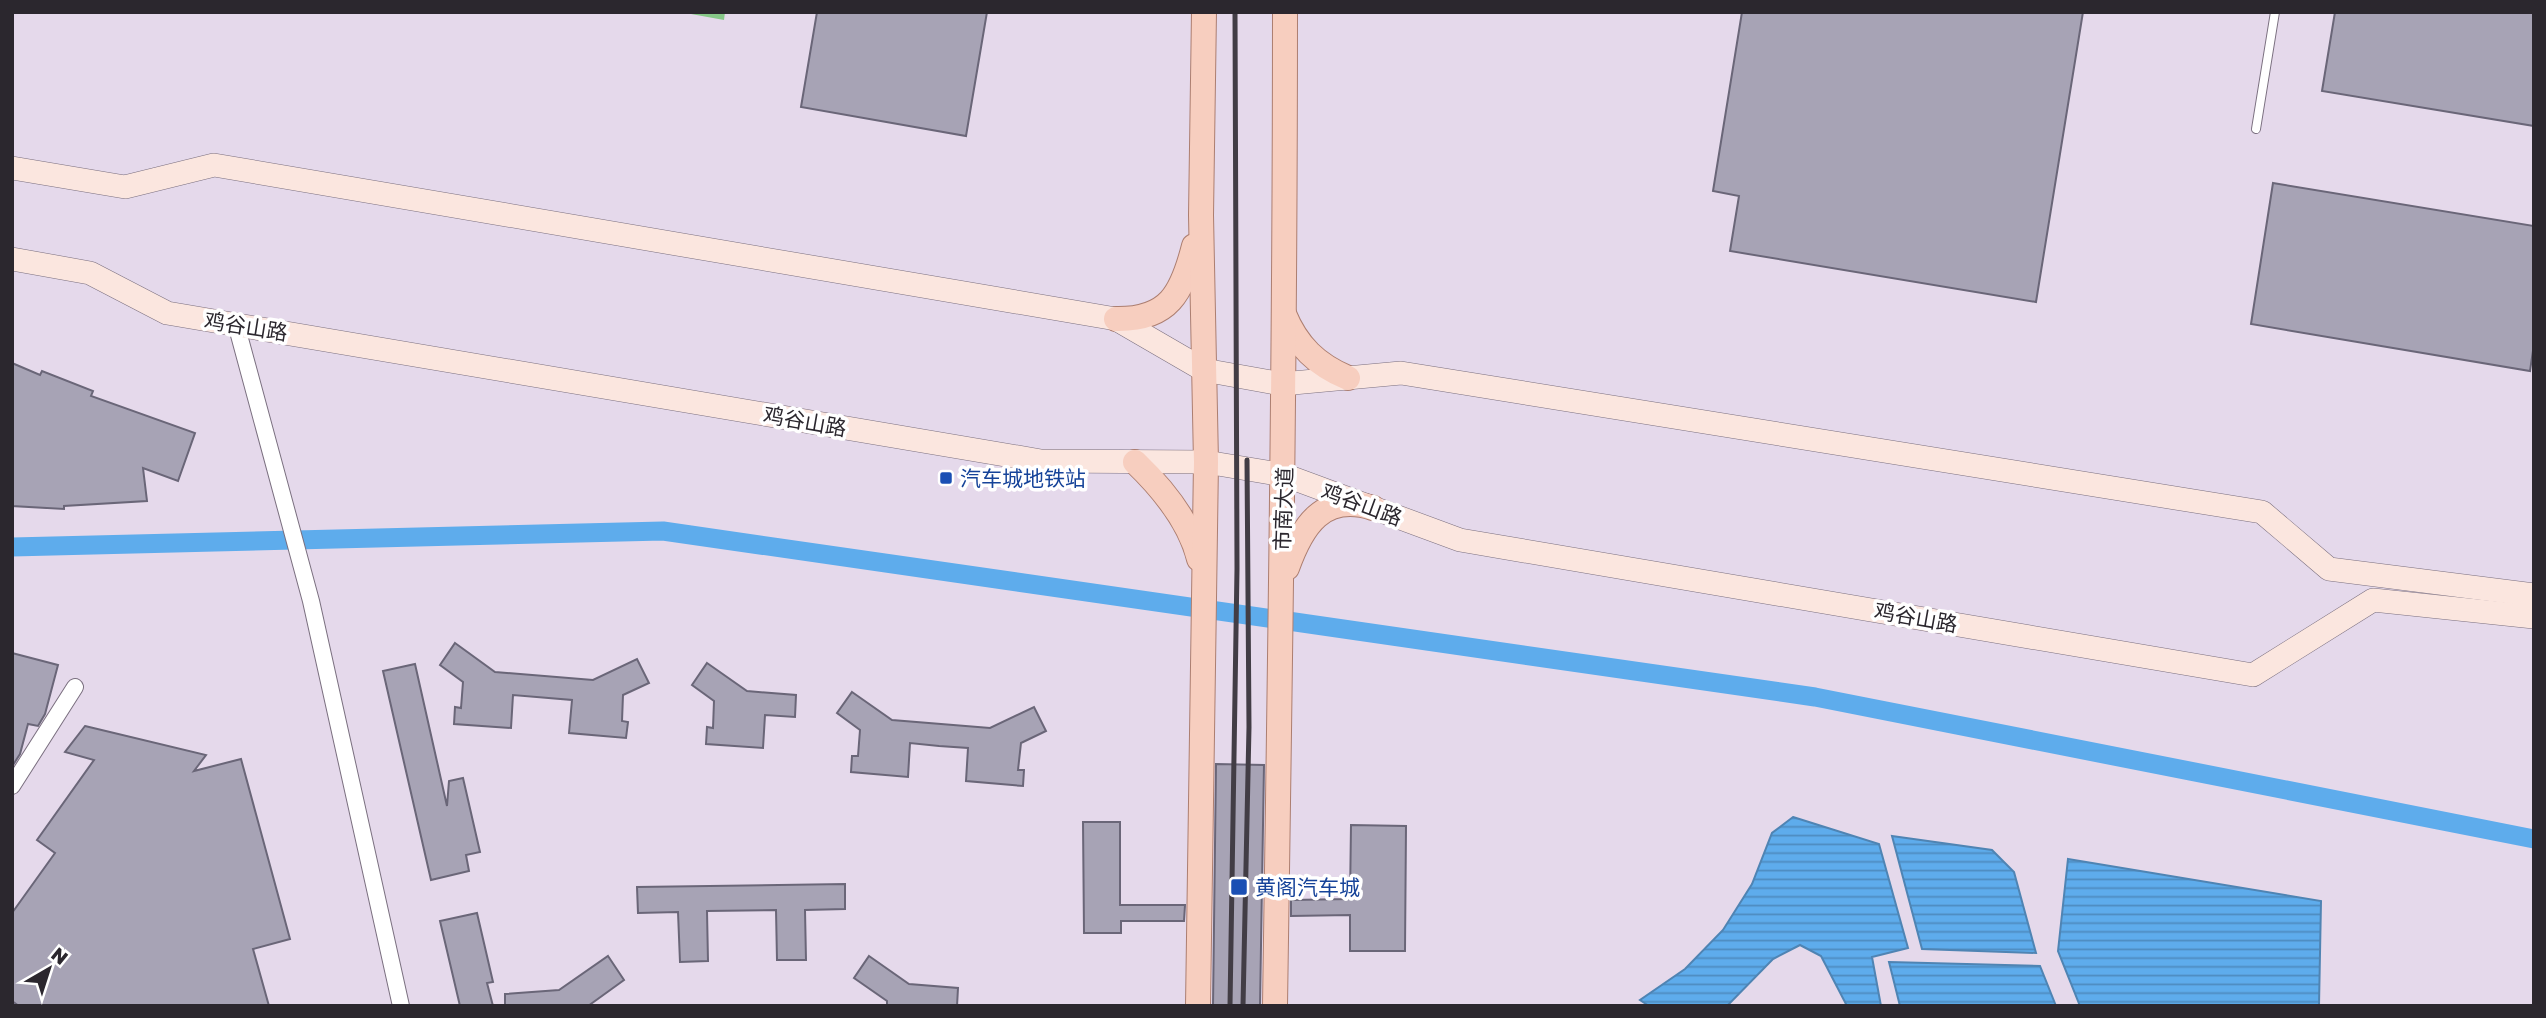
<svg xmlns="http://www.w3.org/2000/svg" width="2546" height="1018" font-family="'Golos Text','Noto Sans SC',sans-serif">
	<style>
		.pitch { fill: #86c787 }
		.water { fill: url(#water-rules); stroke: #4f84b3; stroke-width: 2 }
		.lines { fill: none; stroke-linecap: round; stroke-linejoin: round }
		.canal { stroke: #5eacec; stroke-width: 19 }
		.building { fill: #a7a3b5; stroke: #6a6678; stroke-width: 2 }
		.service-casing { stroke: #7a6f7f; stroke-width: 10 }
		.minor-casing { stroke: #7a6f7f; stroke-width: 18 }
		.secondary-casing { stroke: #7a6f7f; stroke-width: 24 }
		.primary-casing { stroke: #ac7e70; stroke-width: 26 }
		.service { stroke: #fff; stroke-width: 8 }
		.minor { stroke: #fff; stroke-width: 16 }
		.secondary { stroke: #fbe6df; stroke-width: 23 }
		.primary { stroke: #f7cebf; stroke-width: 24 }
		.rail { stroke: #423d45; stroke-width: 5 }
		.transit-dot { fill: #1a4fb4; stroke: #fff; stroke-width: 2.5 }
		.labels { text-anchor: middle; dominant-baseline: central; stroke-width: 7; stroke-linejoin: round; paint-order: stroke }
		.street-label { font-size: 21px; fill: #2b272e; stroke: #fff }
		.transit-label { font-size: 21px; fill: #164399; stroke: #fff; text-anchor: start }
	</style>
	<defs>
		<pattern id="water-rules" width="6" height="5" patternUnits="userSpaceOnUse" patternTransform="scale(1.75)"><rect width="6" height="5" fill="#5eacec"/><path d="M0 2.5h6" fill="none" stroke="#4e8cc0"/></pattern>
	</defs>
	<rect width="100%" height="100%" fill="#e5d9eb"/>
	<polygon class="pitch" points="680,12 725,12 724,20"/>
	<g class="water">
		<polygon points="1793,817 1879,844 1908,948 1872,957 1881,1006 1847,1006 1821,956 1800,945 1773,959 1727,1006 1649,1006 1640,1000 1685,969 1723,930 1752,884 1772,833"/>
		<polygon points="1892,836 1992,850 2014,872 2036,953 1922,949"/>
		<polygon points="2068,859 2321,901 2319,1006 2080,1006 2058,951"/>
		<polygon points="1889,962 2040,966 2056,1006 1900,1006"/>
	</g>
	<g class="lines">
		<polyline class="canal" points="12,547 663,531 1815,697 2534,839"/>
	</g>
	<g class="building">
		<polygon points="817,12 987,12 966,136 801,107"/>
		<polygon points="1742,12 2083,12 2036,302 1730,251 1739,196 1713,191"/>
		<polygon points="2335,12 2534,12 2534,126 2322,91"/>
		<polygon points="2273,183 2534,226 2534,344 2530,371 2251,324"/>
		<polygon points="12,363 40,375 42,371 93,391 91,396 195,433 178,481 143,468 147,501 64,506 64,509 12,506"/>
		<polygon points="455,643 495,672 593,680 637,659 649,683 623,695 622,721 628,722 626,738 569,733 572,700 513,695 511,728 454,724 455,707 461,708 463,682 440,665"/>
		<polygon points="12,653 58,665 45,714 38,726 28,724 20,754 13,765"/>
		<polygon points="707,663 747,691 796,695 795,717 765,715 763,748 706,744 707,727 713,728 714,701 692,685"/>
		<polygon points="415,664 447,806 449,781 463,778 480,852 466,855 469,871 431,880 383,671"/>
		<polygon points="852,692 892,720 990,728 1034,707 1046,731 1021,743 1018,770 1024,770 1023,786 966,781 968,748 939,746 910,743 908,777 851,772 852,756 858,756 860,730 837,713"/>
		<polygon points="85,726 206,755 194,771 241,759 290,939 253,949 269,1006 19,1006 12,1001 12,913 55,853 37,840 94,760 65,752"/>
		<polygon points="1216,764 1264,765 1260,1006 1213,1006"/>
		<polygon points="1083,822 1120,822 1120,905 1185,905 1184,921 1121,921 1121,933 1084,933"/>
		<polygon points="1351,825 1406,826 1405,951 1350,951 1350,915 1291,916 1291,900 1350,899"/>
		<polygon points="845,884 845,909 805,910 806,960 777,960 776,910 707,911 708,961 680,962 678,912 638,913 637,887"/>
		<polygon points="477,913 493,982 487,983 493,1006 460,1006 440,921"/>
		<polygon points="608,956 624,980 588,1006 505,1006 505,994 559,990"/>
		<polygon points="869,956 909,984 958,988 957,1006 887,1006 887,1001 854,978"/>
	</g>
	<g class="lines">
		<g class="service-casing">
			<polyline id="service" points="2256,129 2275,12"/>
		</g>
		<g class="minor-casing">
			<g id="minor">
				<polyline points="236,324 311,601 401,1006"/>
				<polyline points="12,786 75,687"/>
			</g>
		</g>
		<g class="secondary-casing">
			<g id="secondary">
				<polyline points="12,168 125,187 214,165 1116,319 1204,370 1282,384 1401,373 2262,512 2329,569 2534,595"/>
				<polyline points="12,259 90,273 167,313 1041,461 1206,462 1284,475 1460,540 2253,675 2373,600 2534,617"/>
			</g>
		</g>
		<g class="primary-casing">
			<g id="primary">
				<path d="M1284 314C1297 346 1317 365 1348 378"/>
				<path d="M1116 319C1169 320 1182 293 1194 246"/>
				<path d="M1135 462C1162 488 1190 522 1199 559"/>
				<path d="M1287 568C1302 526 1323 492 1373 508"/>
				<polyline points="1198,1006 1206,462 1201,215 1204,12"/>
				<path d="M1275 1006C1280 674 1285 344 1285 12"/>
			</g>
		</g>
		<use href="#service" class="service"/>
		<use href="#minor" class="minor"/>
		<use href="#secondary" class="secondary"/>
		<use href="#primary" class="primary"/>
		<g class="rail">
			<polyline points="1230,1006 1237,569 1235,12"/>
			<polyline points="1243,1006 1249,727 1247,460"/>
		</g>
	</g>
	<g class="transit-dot">
		<rect x="939" y="471" width="14" height="14" rx="3.5"/>
		<rect x="1230" y="878" width="18" height="18" rx="3.5"/>
	</g>
	<g class="labels">
		<g class="street-label">
			<text transform="translate(246 326) rotate(9)">鸡谷山路</text>
			<text transform="translate(805 421) rotate(10)">鸡谷山路</text>
			<text transform="translate(1362 504) rotate(20)">鸡谷山路</text>
			<text transform="translate(1283 509) rotate(-88)">市南大道</text>
			<text transform="translate(1916 617) rotate(10)">鸡谷山路</text>
		</g>
		<g class="transit-label">
			<text x="960" y="478">汽车城地铁站</text>
			<text x="1255" y="887">黄阁汽车城</text>
		</g>
	</g>
	<rect width="2546" height="1018" fill="none" stroke="#2b272e" stroke-width="28"/>
	<g transform="translate(49 969) rotate(39)" stroke="#ffffff" stroke-width="5" paint-order="stroke">
	<path d="M0-5L12 26L0 18L-12 26Z" fill="#2b272e"/>
	<text y="-10" font-size="19" font-weight="bold" text-anchor="middle" fill="#2b272e">N</text>
	</g>
</svg>
